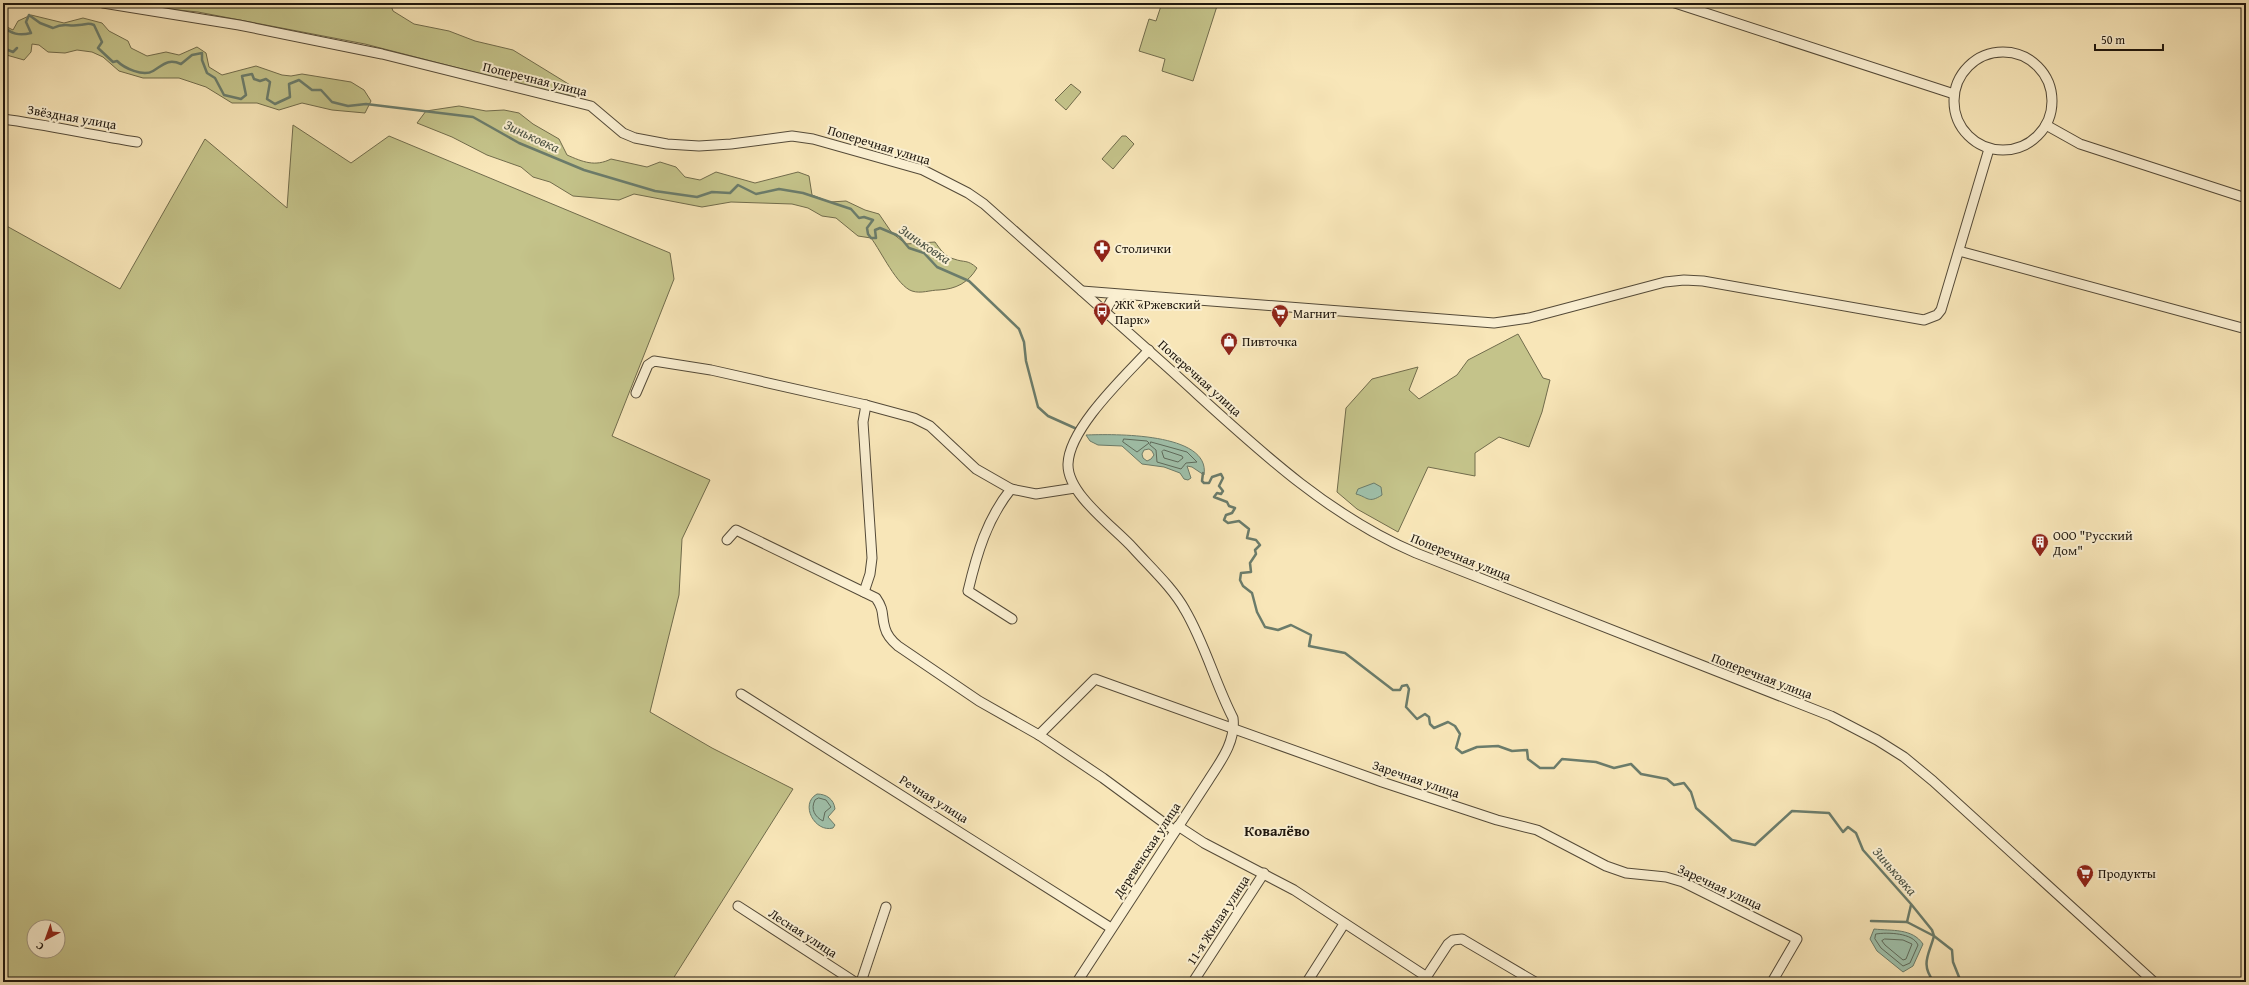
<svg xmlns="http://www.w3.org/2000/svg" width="2249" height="985" font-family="'Gentium Book Plus',serif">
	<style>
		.green { fill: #c4c38a; stroke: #716c4c; fill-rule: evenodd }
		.water { fill: #9fc0aa; stroke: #6b7c6b; fill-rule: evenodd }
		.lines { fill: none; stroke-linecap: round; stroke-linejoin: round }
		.shore { stroke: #5e6b5c; stroke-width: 1 }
		.stream { stroke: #6b7c6b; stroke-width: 2.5 }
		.minor-casing { stroke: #544a38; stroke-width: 11 }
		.minor { stroke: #faefd1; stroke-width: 9 }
		.labels { text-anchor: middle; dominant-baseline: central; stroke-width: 4; stroke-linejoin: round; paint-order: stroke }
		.street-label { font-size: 13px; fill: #1e160d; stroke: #faefd1 }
		.poi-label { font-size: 13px; fill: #1e160d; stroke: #faefd1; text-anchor: start }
		.water-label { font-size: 14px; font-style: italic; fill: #4b5244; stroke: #faefd1 }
		.quarter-label { font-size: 15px; font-weight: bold; fill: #1e160d; stroke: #faefd1 }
	</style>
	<rect width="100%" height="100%" fill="#f8e6b8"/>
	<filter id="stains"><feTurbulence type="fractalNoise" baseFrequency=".005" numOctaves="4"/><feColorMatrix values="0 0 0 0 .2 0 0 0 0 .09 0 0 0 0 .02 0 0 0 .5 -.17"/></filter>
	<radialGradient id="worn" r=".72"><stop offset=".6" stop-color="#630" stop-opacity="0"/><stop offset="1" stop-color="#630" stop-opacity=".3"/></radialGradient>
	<g class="green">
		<polygon points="151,3 390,3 393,11 414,24 449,31 475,41 513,50 575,88 575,95 563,95 365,44 198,12 158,8"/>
		<polygon points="1162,3 1218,3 1193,81 1162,71 1165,59 1139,51 1149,19 1156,21"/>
		<polygon points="31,15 64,23 83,18 102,23 109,31 128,41 131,48 147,56 166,52 179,55 197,47 206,53 209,67 222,75 256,66 282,75 291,76 302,74 351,82 364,90 371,101 365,113 332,110 302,103 279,110 257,103 232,103 206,87 179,78 143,78 119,71 103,57 92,52 77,50 65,53 48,52 39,45 32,44 31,52 24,60 3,54 3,25 13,30 18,21"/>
		<polygon points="1071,84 1081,92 1066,110 1055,100"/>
		<path d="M459 106 486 111 504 110 519 113 533 124 559 139 567 155C583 162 595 167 611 159L647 167 660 162 676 167 685 177 700 180 716 172 755 183 798 172 809 176 812 195 830 202 846 201 865 210 879 214 892 233 906 244 935 242C940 249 945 257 954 259 965 263 967 259 977 268 968 283 956 289 939 290 930 290 921 294 912 291 897 286 881 251 871 238L858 236 836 218 822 216 808 208 792 204 731 202 702 207 634 194 619 200 573 196 550 182 533 177 521 167 487 155 452 137 417 123 426 111Z"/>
		<path d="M293 125 351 163 389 136 670 253 674 279 612 436 710 480 682 539 679 595 650 712 712 748 793 789 671 982H3V224L120 289 205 139 287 208ZM34 927H58V951H34Z"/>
		<polygon points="1122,136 1126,136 1134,144 1113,169 1102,159"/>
		<polygon points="1518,334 1543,378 1550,380 1542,412 1529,447 1499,437 1475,453 1475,476 1428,467 1398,532 1357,509 1337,492 1346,408 1372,379 1418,367 1409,390 1419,399 1457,375 1468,360"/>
	</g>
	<g class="water">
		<path d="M1086 435C1112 434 1211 432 1204 475L1192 467 1187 466 1191 478 1188 480 1184 479 1180 473 1164 467 1142 464 1122 446 1098 445 1090 441ZM1149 449 1152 451 1154 455 1151 459 1147 461 1143 458 1142 454 1144 450Z"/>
		<path d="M1374 483 1381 487 1382 495C1368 504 1368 497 1356 494L1358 489Z"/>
		<path d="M817 794C826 794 834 799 835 809L828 817 835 825 833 828C815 833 799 804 817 794Z"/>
		<path d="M1874 929C1892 931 1912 928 1923 944L1913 966 1903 972 1877 951 1870 939Z"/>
	</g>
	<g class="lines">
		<g class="shore">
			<polygon points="1124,439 1147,441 1149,443 1137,452 1123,442"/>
			<polygon points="1151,442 1187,452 1197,462 1186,463 1181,469 1157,462 1156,450 1150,445"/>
			<polygon points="1164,450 1182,456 1183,458 1178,462 1164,458 1162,452"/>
			<path d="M819 798 826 800 831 807 825 812 823 821C815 817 810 809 815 800Z"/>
			<path d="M1876 934C1888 932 1913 933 1918 945L1910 963 1903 966 1881 948 1875 939Z"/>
			<polygon points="1885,939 1903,940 1912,944 1906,959 1903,960 1885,945 1882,941"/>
		</g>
		<g class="stream">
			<path d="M3 26C11 34 19 36 31 33L26 22 29 15 40 23 53 28C65 22 68 27 79 25 86 25 87 22 94 25L102 42 98 48 113 62 117 61C124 68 143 77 153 71 163 65 168 58 181 64L192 55 202 53V60L207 73 215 78 224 95 241 99 246 95 242 76 252 74 254 79 260 81 266 79 270 82 267 99 275 104 290 97 289 84 299 80 312 90H321L332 102 348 106 366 104 473 117 519 143 584 170 655 191 697 197 712 192 730 193 738 185 756 194 779 189 803 193 851 209 859 218 864 217 873 220 867 228 868 234 871 238H876L875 230 880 228 899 236 909 248 924 253 937 267 969 281 1019 329 1024 342 1026 361 1038 407 1048 416 1077 429"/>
			<polyline points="3,48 13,52 17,48"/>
			<polyline points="1203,473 1202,481 1204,483 1209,483 1212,477 1221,474 1223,478 1219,486 1223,491 1221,494 1217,493 1214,497 1227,502 1229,506 1235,508 1232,513 1226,515 1224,520 1228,523 1239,521 1249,529 1247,538 1256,540 1260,545 1255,550 1256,554 1250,563 1251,572 1241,573 1240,580 1243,586 1252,593 1257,612 1265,627 1278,630 1291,625 1311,635 1309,646 1345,653 1393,690 1400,690 1402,686 1407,685 1409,689 1406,707 1417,719 1425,714 1429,717 1430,724 1434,728 1448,722 1455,726 1460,734 1456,748 1462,753 1477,747 1498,746 1512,751 1527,750 1528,759 1540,768 1554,768 1562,759 1596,762 1614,768 1631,764 1641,774 1667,779 1674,785 1684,783 1691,792 1696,808 1732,840 1755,845 1792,811 1829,813 1843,832 1848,827 1856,833 1863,850 1911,904 1932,930 1934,936 1952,950 1953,962 1961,982"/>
			<path d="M1871 921 1907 922 1934 936C1929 955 1920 964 1934 982"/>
			<polyline points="1907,922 1911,905"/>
		</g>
		<g class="minor-casing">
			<g id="minor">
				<path d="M103 3 239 25 382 54 591 106 623 133 635 138 667 144 699 146 731 144 792 136 813 139 923 170 968 193 984 204C1044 258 1105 311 1165 365 1242 434 1319 512 1416 553L1831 716 1877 740 1904 757 1933 781 2154 982"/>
				<polyline points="1675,3 1954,94"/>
				<circle cx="2003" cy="101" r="49"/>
				<path d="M3 119C48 125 92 135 137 142"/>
				<polyline points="2046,125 2080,144 2246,198"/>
				<polyline points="1959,251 2246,329"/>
				<polyline points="1082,291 1494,323 1529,318 1665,282 1684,280 1703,281 1924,320 1937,315 1941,310 1989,149"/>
				<polyline points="1105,312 1111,301 1121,295"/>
				<polyline points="636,393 648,365 654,361 711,370 866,405 914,418 930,426 976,469 1011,489 1036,494 1075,488"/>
				<path d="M1011 489C987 519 977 553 968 591L1012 619"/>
				<path d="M727 540 736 530 876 598C885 611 881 615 885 628 887 636 892 641 898 646L979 701 1039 735 1103 778 1175 831"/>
				<polyline points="864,592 870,574 872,558 863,422 866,405"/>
				<polyline points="741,694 1111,928"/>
				<polyline points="1039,735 1095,679 1382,782 1497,820 1537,830 1606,866 1626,873 1666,877 1683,882 1797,939 1772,982"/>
				<polyline points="1178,826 1204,843 1294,890 1427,977"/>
				<polyline points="738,906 855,982"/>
				<polyline points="861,982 886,907"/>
				<path d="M1077 982 1208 781C1220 762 1236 742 1233 718 1215 683 1205 644 1185 610 1173 588 1150 567 1133 548 1114 527 1067 494 1068 464 1069 428 1125 376 1149 350"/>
				<polyline points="1193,982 1264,873"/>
				<polyline points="1307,982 1344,924"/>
				<polyline points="1423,982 1448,944 1453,940 1462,939 1535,982"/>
			</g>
		</g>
		<use href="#minor" class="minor"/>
	</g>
	<defs>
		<g id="pharmacy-pin" transform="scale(0.9)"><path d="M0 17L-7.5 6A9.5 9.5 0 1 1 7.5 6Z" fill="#8f2418" stroke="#faefd1"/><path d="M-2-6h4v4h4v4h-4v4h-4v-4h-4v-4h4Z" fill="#fff"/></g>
		<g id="bus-pin" transform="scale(0.9)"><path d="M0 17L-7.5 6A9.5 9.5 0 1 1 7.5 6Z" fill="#8f2418" stroke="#faefd1"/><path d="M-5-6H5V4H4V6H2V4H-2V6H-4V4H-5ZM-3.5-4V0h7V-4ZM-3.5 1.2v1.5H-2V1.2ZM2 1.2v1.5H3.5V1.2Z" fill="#fff"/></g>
		<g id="supermarket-pin" transform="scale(0.9)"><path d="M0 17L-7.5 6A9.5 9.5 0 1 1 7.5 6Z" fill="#8f2418" stroke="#faefd1"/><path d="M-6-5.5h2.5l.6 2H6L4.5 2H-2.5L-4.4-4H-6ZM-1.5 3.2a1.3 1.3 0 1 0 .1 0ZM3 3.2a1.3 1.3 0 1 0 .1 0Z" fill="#fff"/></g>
		<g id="shop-pin" transform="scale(0.9)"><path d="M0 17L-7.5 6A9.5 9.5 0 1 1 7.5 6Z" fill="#8f2418" stroke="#faefd1"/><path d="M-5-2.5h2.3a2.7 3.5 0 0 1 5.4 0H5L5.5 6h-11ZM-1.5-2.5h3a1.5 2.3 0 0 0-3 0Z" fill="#fff"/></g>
		<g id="building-pin" transform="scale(0.9)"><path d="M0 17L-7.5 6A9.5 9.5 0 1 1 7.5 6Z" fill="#8f2418" stroke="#faefd1"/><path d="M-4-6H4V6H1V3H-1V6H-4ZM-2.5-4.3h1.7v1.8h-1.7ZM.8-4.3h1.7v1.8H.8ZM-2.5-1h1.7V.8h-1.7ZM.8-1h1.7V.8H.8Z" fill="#fff"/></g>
	</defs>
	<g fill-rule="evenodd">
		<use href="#pharmacy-pin" x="1102" y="248"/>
		<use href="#bus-pin" x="1102" y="311"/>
		<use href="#supermarket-pin" x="1280" y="313"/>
		<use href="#shop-pin" x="1229" y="341"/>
		<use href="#building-pin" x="2040" y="542"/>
		<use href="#supermarket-pin" x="2085" y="873"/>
	</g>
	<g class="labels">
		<g class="street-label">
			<text transform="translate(535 79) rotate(14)">Поперечная улица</text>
			<text transform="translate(72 117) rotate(10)">Звёздная улица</text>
			<text transform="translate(879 145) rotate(17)">Поперечная улица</text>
			<text transform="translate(1200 378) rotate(42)">Поперечная улица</text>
			<text transform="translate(1461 557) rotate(22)">Поперечная улица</text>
			<text transform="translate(1762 676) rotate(21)">Поперечная улица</text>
			<text transform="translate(1416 779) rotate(19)">Заречная улица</text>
			<text transform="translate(934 799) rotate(32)">Речная улица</text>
			<text transform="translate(1147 850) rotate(-57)">Деревенская улица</text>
			<text transform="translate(1720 887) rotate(25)">Заречная улица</text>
			<text transform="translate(1218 920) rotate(-57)">11-я Жилая улица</text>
			<text transform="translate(803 933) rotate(33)">Лесная улица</text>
		</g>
		<g class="poi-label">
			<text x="1115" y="248">Столички</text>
			<text x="1115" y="304">ЖК «Ржевский<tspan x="1115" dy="15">Парк»</tspan></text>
			<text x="1293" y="313">Магнит</text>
			<text x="1242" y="341">Пивточка</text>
			<text x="2053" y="535">ООО "Русский<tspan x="2053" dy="15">Дом"</tspan></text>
			<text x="2098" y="873">Продукты</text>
		</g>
		<g class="water-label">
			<text transform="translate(532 136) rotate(25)">Зиньковка</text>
			<text transform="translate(925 244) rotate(34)">Зиньковка</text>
			<text transform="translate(1895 871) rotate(49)">Зиньковка</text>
		</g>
		<g class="quarter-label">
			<text x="1277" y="830">Ковалёво</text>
		</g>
	</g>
	<rect width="2249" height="985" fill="none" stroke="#f8e6b8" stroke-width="16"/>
	<rect x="4" y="4" width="2241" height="977" fill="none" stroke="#1e160d" stroke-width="2"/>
	<rect x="8" y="8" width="2233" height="969" fill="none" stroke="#1e160d"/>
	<g transform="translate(46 939) rotate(221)"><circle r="19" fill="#faefd1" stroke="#a29883"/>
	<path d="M0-3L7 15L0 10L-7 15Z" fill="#8f2418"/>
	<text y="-6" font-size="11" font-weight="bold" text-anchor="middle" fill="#1e160d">С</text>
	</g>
	<path d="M2095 44v6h68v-6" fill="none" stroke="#1e160d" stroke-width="2"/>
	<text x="2101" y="44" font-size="12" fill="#1e160d" stroke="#faefd1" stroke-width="3" paint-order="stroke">50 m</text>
	<rect width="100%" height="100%" filter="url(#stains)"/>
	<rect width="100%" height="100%" fill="url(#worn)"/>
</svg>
